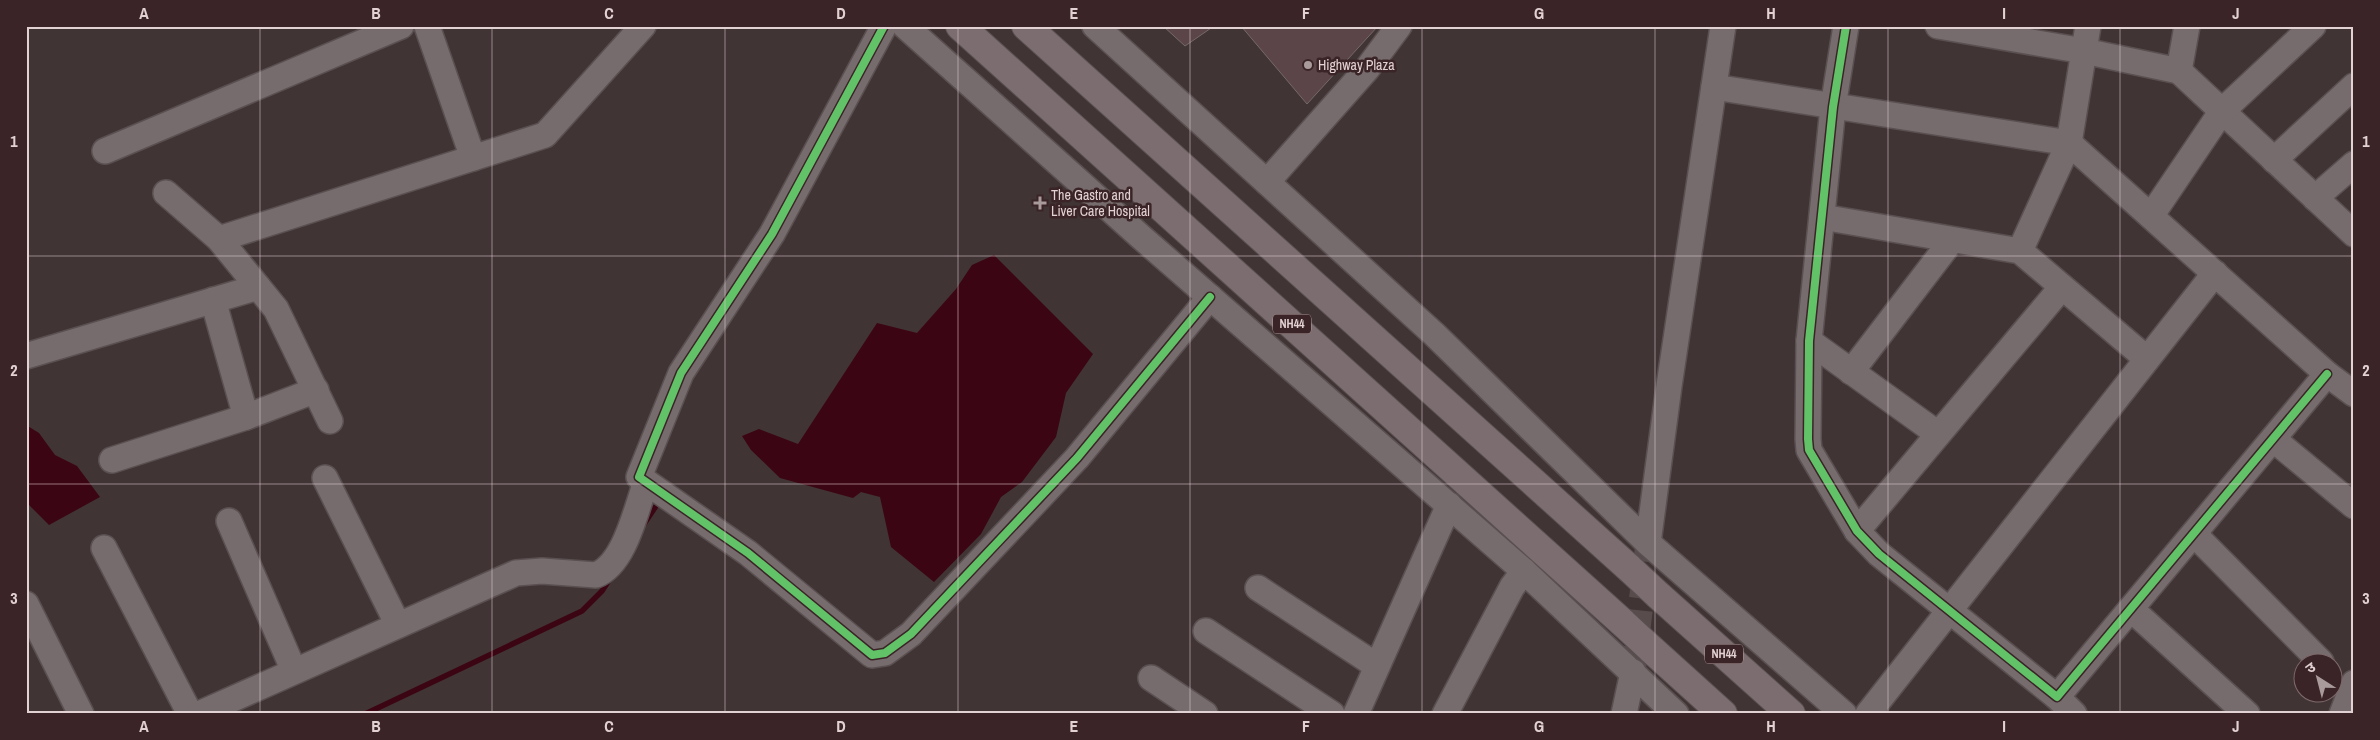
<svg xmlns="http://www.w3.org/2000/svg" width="2380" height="740" font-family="'Archivo Narrow','Noto Sans Devanagari',sans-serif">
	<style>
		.water { fill: #3c0514 }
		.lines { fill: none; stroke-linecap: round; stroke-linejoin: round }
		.stream { stroke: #3c0514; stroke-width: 5.5 }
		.building { fill: #5b4549; stroke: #74696a }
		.minor-tunnel { stroke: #584c4d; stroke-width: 25; stroke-dasharray: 25 12; stroke-linecap: butt }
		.minor-casing { stroke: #5b5051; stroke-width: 28 }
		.highway-casing { stroke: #5b5051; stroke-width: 30 }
		.minor { stroke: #776c6d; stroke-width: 25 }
		.highway { stroke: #7c6e70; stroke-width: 28 }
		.highway-bridge-casing { stroke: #5b5051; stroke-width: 30; stroke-linecap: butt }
		.highway-bridge { stroke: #7c6e70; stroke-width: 28 }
		.cycleway-casing { stroke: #3b2427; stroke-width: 11 }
		.cycleway { stroke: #61c268; stroke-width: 8 }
		.grid { fill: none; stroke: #e2d2d3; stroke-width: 1; stroke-opacity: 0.55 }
		.poi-dot { fill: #a99b9c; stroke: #3b2427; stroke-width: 2 }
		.labels { text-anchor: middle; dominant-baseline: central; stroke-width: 5; stroke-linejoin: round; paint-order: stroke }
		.shield { fill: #3b2427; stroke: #b09e9f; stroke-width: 1 }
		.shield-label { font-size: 12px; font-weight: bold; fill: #e2d2d3 }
		.poi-label { font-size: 14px; fill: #e2d2d3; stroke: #3b2427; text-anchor: start }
		.neatline { fill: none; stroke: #e2d2d3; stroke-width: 2 }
		.grid-label { font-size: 16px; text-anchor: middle; font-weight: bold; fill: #e2d2d3 }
	</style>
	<rect width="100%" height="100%" fill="#403435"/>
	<g class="water">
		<polygon points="994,255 1093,354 1066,393 1056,437 1022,482 1001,497 981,534 934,582 891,547 880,497 861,492 853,498 780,478 751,450 742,436 759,429 798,444 877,323 917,333 956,289 972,265"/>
		<polygon points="26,425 39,433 55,455 77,466 100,497 49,525 26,502"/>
	</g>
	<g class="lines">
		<g class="stream">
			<polyline points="642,527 656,506"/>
			<polyline points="365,714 582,611 602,591 611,577"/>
		</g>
	</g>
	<g class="building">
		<polygon points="1163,26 1214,26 1185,46"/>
		<polygon points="1241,26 1378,26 1307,104"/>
	</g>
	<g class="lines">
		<polyline class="minor-tunnel" points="1633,672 1648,543"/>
		<g class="minor-casing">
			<g id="minor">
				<polyline points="427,26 473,158"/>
				<polyline points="884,26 772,234 681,373 639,477 748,553 872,655 885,653 911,634 1077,458 1210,297"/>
				<polyline points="905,26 1141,237 1524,571 1676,714"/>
				<polyline points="1095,26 1434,334 1648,543 1844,714"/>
				<polyline points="1846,26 1833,107 1809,341 1808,439 1809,450 1857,531 1879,554 2057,697 2327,374"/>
				<polyline points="1938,26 2084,51 2179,71 2187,26"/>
				<polyline points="2179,71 2354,234"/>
				<polyline points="1714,87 2069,143 2088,26"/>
				<polyline points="105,151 401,26"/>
				<polyline points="2274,160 2354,86"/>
				<polyline points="1267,182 1367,69 1399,26"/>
				<polyline points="166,193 219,239 276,309 330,421"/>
				<polyline points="2315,198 2354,164"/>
				<polyline points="2151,216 2222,111 2313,26"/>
				<polyline points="1822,217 2020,251 2147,359"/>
				<polyline points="219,239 545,135 643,26"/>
				<polyline points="2020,251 2069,143 2327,374 2354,394"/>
				<polyline points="213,300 246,417"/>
				<polyline points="1809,341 1938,434"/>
				<polyline points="26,356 258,287"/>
				<polyline points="1851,372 1952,240"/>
				<polyline points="2273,439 2354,506"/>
				<polyline points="112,460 246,417 316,390"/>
				<polyline points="325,478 398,625"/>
				<polyline points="229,521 294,671"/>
				<polyline points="1857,531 2062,287"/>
				<polyline points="2194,534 2321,662"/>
				<polyline points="1648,543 1669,386 1723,26"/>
				<polyline points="104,548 190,714"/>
				<polyline points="1258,588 1377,666"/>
				<polyline points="26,604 81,714"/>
				<polyline points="2131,609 2247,714"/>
				<polyline points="1206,631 1332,714"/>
				<polyline points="1151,678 1205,714"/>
				<polyline points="2057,697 2074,714"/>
				<path d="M199 714 516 573 542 571 596 575C625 564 636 509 646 482"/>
				<polyline points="1356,714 1449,505"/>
				<polyline points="1445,714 1512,587 1524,571"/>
				<polyline points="1624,714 1633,672"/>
				<polyline points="1868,714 2215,273"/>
				<polyline points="2342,714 2354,683"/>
			</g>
		</g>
		<g class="highway-casing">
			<g id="highway">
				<polyline points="960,26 1623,623"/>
				<polyline points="1026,26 1629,568"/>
				<polyline points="1658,595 1791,714"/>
				<polyline points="1651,649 1723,714"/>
			</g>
		</g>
		<use href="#minor" class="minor"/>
		<use href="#highway" class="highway"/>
		<g class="highway-bridge-casing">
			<g id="highway-bridge">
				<polyline points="1629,568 1658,595"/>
				<polyline points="1623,623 1651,649"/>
			</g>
		</g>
		<use href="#highway-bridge" class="highway-bridge"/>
		<g class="cycleway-casing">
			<g id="cycleway">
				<polyline points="884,26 772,234 681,373 639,477 748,553 872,655 885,653 911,634 1077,458 1210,297"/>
				<polyline points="1846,26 1833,107 1809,341 1808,439 1809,450 1857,531 1879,554 2057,697 2327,374"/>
			</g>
		</g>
		<use href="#cycleway" class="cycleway"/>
	</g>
	<path class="grid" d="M260 26V714M492 26V714M725 26V714M958 26V714M1190 26V714M1422 26V714M1655 26V714M1888 26V714M2120 26V714M26 256H2354M26 484H2354"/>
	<g class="poi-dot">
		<circle cx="1308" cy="65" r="5"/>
		<path d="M1037.5 195.5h5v5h5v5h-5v5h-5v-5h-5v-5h5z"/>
	</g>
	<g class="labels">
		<g class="shield">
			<rect x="1273" y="314.5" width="38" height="19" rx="4"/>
			<rect x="1705" y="644.5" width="38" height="19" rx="4"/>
		</g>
		<g class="shield-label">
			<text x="1292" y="324">NH44</text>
			<text x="1724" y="654">NH44</text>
		</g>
		<g class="poi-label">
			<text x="1318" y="65">Highway Plaza</text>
			<text x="1051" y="195">The Gastro and<tspan x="1051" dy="16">Liver Care Hospital</tspan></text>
		</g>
	</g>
	<rect width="2380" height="740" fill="none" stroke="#3b2427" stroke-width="55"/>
	<g transform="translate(2318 678) rotate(324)"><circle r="24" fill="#3b2427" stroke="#7e6a6c"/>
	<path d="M0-4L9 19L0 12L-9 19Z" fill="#a99b9c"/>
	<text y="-8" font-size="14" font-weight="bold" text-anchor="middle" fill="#e2d2d3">उ</text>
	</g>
	<rect x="28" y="28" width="2324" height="684" class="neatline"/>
	<g class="grid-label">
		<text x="144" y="19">A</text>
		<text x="376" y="19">B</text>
		<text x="609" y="19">C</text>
		<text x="841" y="19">D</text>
		<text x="1074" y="19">E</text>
		<text x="1306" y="19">F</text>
		<text x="1539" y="19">G</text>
		<text x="1771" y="19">H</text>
		<text x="2004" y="19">I</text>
		<text x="2236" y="19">J</text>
		<text x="14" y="147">1</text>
		<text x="2366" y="147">1</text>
		<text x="14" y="376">2</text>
		<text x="2366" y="376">2</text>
		<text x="14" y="604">3</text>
		<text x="2366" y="604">3</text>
		<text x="144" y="732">A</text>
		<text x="376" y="732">B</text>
		<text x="609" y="732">C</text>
		<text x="841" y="732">D</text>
		<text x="1074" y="732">E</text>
		<text x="1306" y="732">F</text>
		<text x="1539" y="732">G</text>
		<text x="1771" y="732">H</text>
		<text x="2004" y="732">I</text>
		<text x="2236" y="732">J</text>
	</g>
</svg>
